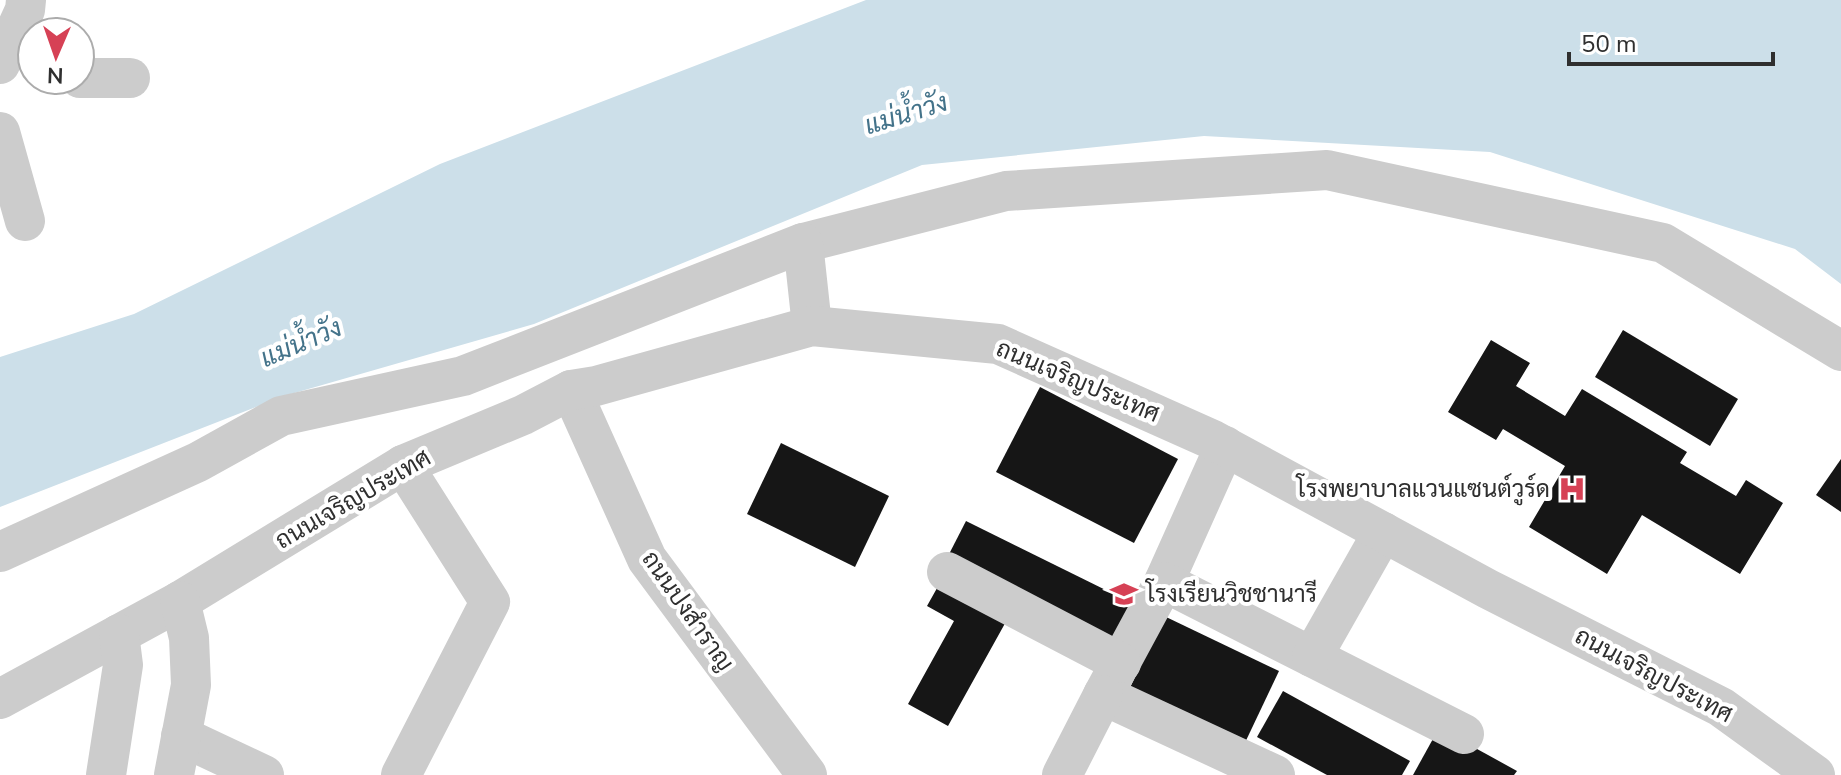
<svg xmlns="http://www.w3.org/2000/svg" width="1841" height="775" font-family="'Nunito Sans',Sarabun,sans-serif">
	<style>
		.water { fill: #ccdfe9 }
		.building { fill: #161616 }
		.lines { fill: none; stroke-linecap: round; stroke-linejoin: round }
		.minor { stroke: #ccc; stroke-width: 40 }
		.labels { text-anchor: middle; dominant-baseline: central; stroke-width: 8; stroke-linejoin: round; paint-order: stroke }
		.street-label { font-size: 24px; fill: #2f2f2f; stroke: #fff }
		.poi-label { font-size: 24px; fill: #2f2f2f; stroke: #fff; text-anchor: end }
		.water-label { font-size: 26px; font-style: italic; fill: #44738a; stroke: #fff }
	</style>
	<rect width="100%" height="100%" fill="#fff"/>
	<polygon class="water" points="866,0 1841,0 1841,284 1795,249 1490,152 1204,136 922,165 534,324 284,396 0,507 0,357 134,314 440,164"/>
	<g class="building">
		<polygon points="1623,330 1738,399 1710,446 1595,377"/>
		<polygon points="1491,340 1530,363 1516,386 1565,416 1582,389 1687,452 1680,463 1736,496 1746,480 1783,503 1740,574 1642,515 1607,574 1529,527 1565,466 1503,429 1496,440 1448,412"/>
		<polygon points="1040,387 1178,459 1134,543 996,472"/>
		<polygon points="781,443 889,496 855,567 747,514"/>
		<polygon points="1841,459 1841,512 1816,495"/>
		<polygon points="966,521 1132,603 1112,642 946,560"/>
		<polygon points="941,581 1008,618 948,726 908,704 954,621 927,606"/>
		<polygon points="1164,616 1279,671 1242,749 1127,694"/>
		<polygon points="1283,691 1410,761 1402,775 1327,775 1257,737"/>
		<polygon points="1439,728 1517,771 1514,775 1413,775"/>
	</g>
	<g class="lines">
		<g class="minor">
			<polyline points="0,64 25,10 26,0"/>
			<polyline points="80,78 130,78"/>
			<polyline points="0,132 25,221"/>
			<polyline points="803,243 1006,191 1327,170 1663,243 1841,351"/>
			<polyline points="571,390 647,559 807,775"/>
			<polyline points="1225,446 1164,582 1103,695 1275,775"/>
			<polyline points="0,552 198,462 281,416 463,376 803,243 812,326"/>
			<polyline points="947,572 1121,663"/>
			<polyline points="1164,582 1464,734"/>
			<polyline points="1312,657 1383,532"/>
			<polyline points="0,699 180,601 403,465 523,415 571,390 596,386 812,326 998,344 1213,440 1488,589 1721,707 1815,775"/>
			<polyline points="181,736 264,775"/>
			<polyline points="106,775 123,665 119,634"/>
			<polyline points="174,775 191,685 189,638 180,601"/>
			<polyline points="401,775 490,602 403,465"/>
			<polyline points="1062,775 1103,695"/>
		</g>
	</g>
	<defs>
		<g id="hospital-bare" transform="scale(2.16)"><path d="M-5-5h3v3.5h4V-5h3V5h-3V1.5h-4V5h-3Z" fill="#d64155" stroke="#fff" stroke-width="2.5" paint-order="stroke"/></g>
		<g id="school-bare" transform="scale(2.16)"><path d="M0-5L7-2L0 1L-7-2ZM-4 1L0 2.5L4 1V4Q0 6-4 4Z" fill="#d64155" stroke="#fff" stroke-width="2.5" paint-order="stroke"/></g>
	</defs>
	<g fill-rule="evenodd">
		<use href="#hospital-bare" x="1572" y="489"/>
		<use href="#school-bare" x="1124" y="594"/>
	</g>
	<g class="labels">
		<g class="street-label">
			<text transform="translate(1078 381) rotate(23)">ถนนเจริญประเทศ</text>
			<text transform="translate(353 499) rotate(-30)">ถนนเจริญประเทศ</text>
			<text transform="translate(688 611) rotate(55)">ถนนปงสำราญ</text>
			<text transform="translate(1654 675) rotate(28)">ถนนเจริญประเทศ</text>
		</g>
		<g class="poi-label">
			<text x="1550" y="489">โรงพยาบาลแวนแซนต์วูร์ด</text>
			<text x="1146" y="594" text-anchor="start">โรงเรียนวิชชานารี</text>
		</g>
		<g class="water-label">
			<text transform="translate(906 114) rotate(-17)">แม่น้ำวัง</text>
			<text transform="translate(301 343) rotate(-23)">แม่น้ำวัง</text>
		</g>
	</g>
	<g transform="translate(56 56) rotate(182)"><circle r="38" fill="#ffffff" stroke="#acacac" stroke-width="2"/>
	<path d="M0-6L14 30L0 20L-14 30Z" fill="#d64155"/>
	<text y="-12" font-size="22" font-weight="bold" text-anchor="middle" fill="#2f2f2f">N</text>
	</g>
	<path d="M1569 52v12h204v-12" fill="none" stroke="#2f2f2f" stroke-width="4"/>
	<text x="1581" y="52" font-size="24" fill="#2f2f2f" stroke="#ffffff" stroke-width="6" paint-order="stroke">50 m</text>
</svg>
